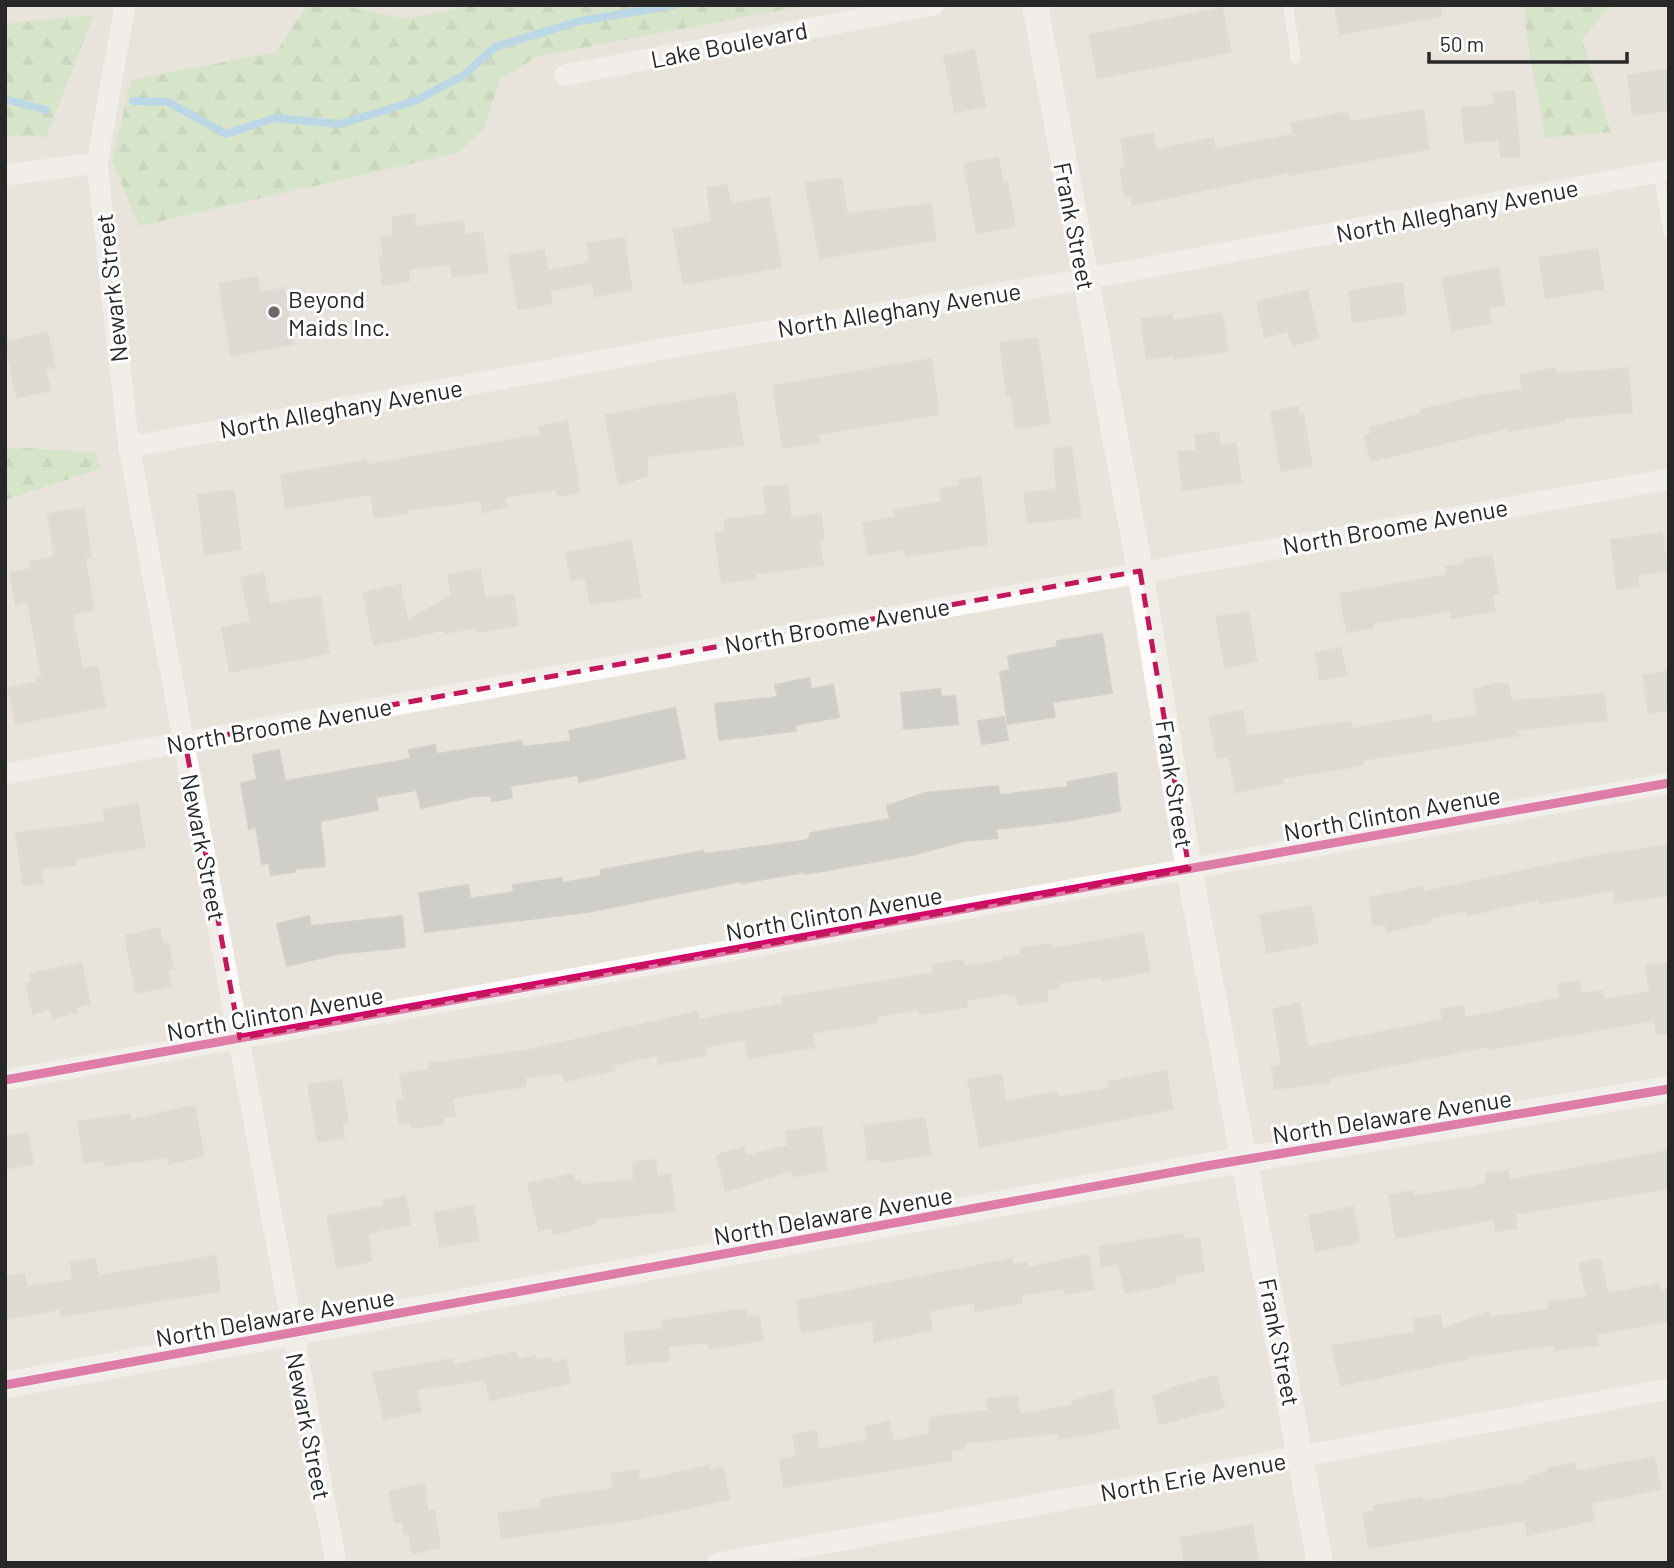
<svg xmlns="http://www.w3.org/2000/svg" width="1674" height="1568" font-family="Barlow,sans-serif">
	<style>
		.forest { fill: url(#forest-firs) }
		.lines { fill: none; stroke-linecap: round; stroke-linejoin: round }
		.stream { stroke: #88c8f1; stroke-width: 8 }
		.building { fill: #d0cec8; stroke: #d3d0c9; stroke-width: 2 }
		.service { stroke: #fcfbfa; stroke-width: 10 }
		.minor { stroke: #fcfbfa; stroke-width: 21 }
		.tertiary { stroke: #fcfbfa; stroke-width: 26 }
		.cycleway-casing { stroke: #fff; stroke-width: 13 }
		.cycleway { stroke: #d6006c; stroke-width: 9 }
		.marked { fill: none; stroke: #c2185b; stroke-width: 5; stroke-dasharray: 14 9; stroke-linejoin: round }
		.poi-dot { fill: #6b6a67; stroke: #fff; stroke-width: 2.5 }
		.labels { text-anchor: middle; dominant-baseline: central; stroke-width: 6; stroke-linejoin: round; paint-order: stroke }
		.street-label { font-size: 24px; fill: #282828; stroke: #fff }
		.poi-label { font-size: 24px; fill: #282828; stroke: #fff; text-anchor: start }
	</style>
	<defs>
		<pattern id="forest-firs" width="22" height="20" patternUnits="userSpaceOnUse" patternTransform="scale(1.75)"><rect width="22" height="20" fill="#c1e7b1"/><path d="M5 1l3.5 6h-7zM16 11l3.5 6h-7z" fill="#a6c698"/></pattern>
	</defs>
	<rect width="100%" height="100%" fill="#e8e4dc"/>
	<g class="forest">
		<polygon points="307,5 342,5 405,19 474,5 808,5 538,56 500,79 484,129 458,153 139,226 112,161 131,80 276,52"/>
		<path d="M1524 5H1611L1582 39 1611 132 1545 138C1539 94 1526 49 1524 5Z"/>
		<polygon points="94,15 46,137 5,136 5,24"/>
		<polygon points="5,447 95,452 100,469 5,500"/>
	</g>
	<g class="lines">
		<g class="stream">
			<polyline points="5,99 46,110"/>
			<polyline points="133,101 168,102 226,134 275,118 340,124 415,101 464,75 495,47 580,21 675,5"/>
		</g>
	</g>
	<g class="building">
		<polygon points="1335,5 1440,5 1441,16 1340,34"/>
		<polygon points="1222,8 1231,52 1098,78 1089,35"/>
		<polygon points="974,50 985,106 955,112 944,56"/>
		<polygon points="1669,70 1669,110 1633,115 1628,75"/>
		<polygon points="1514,91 1520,156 1501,158 1499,140 1465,143 1462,108 1495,105 1494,93"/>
		<polygon points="1423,110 1429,149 1289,175 1289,172 1133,205 1131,195 1125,196 1120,169 1126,168 1121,139 1153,134 1156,150 1213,138 1215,149 1293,135 1291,123 1347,112 1350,122"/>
		<polygon points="998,158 1003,183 1007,182 1015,226 977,233 964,164"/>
		<polygon points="841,178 847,214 931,204 936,240 820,258 805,183"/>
		<polygon points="727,185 730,204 769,198 781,267 684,284 673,230 712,222 707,188"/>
		<polygon points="414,214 416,227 463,221 465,235 482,232 488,272 452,277 450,264 408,269 409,281 383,285 379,256 384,256 381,237 393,236 393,217"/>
		<polygon points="624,238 632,290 595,296 593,283 550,290 552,303 518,309 509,256 544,250 548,271 590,263 587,243"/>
		<polygon points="1597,249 1604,289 1546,298 1539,258"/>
		<polygon points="1498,268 1505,305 1488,308 1490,323 1452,330 1442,278"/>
		<polygon points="257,277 260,293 284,288 294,344 231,355 219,284"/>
		<polygon points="1402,283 1406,314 1353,322 1349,291"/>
		<polygon points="1307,290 1319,338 1292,345 1288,331 1265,337 1257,302"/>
		<polygon points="1222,313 1228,351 1174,359 1174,355 1147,359 1141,319 1172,315 1173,321"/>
		<polygon points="47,333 55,367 45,369 50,390 17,398 5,342"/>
		<polygon points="1037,338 1050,423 1016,428 1011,395 1007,396 1000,343"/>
		<polygon points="931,359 939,414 818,434 819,442 783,448 773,386"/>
		<polygon points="1555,368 1556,374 1628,368 1632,412 1564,418 1565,421 1509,431 1508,428 1371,461 1365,436 1371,434 1370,428 1422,414 1421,410 1477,396 1523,390 1520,375"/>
		<polygon points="735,393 743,445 647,456 647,476 619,485 605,415"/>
		<polygon points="1298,407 1299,415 1303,414 1312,466 1281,471 1271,412"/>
		<polygon points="567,421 580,492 557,496 556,489 505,497 506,507 483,512 481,500 407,510 407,513 375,518 371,494 286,508 281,475 366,461 367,465 540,435 539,427"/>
		<polygon points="1218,432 1220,445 1236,443 1241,482 1183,490 1178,452 1197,450 1195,435"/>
		<polygon points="1071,447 1081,517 1028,523 1024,493 1057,489 1054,449"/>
		<polygon points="981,477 987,544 906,556 905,549 868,555 863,523 896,517 895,510 942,502 940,489 960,486 959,480"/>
		<polygon points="787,485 791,518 821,514 824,540 819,540 823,565 755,574 756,578 722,583 715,534 726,532 724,520 767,514 763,488"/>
		<polygon points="234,490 241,549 205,554 198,495"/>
		<polygon points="84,508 91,557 85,558 94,610 72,614 82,669 97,666 105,707 16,723 8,688 37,682 36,679 42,677 28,602 16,605 10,573 30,569 29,562 55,557 48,514"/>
		<polygon points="1662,533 1667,571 1637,575 1639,586 1617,589 1611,540"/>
		<polygon points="631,541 641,597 591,604 585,578 571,579 566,553"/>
		<polygon points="1492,555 1498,593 1492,594 1495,611 1451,618 1450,611 1373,623 1373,628 1347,632 1340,594 1447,575 1446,567 1465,564 1464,560"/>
		<polygon points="480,569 485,599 513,594 518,625 478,632 477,627 445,633 444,630 374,645 363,593 400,585 408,621 451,595 448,575"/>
		<polygon points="263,573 270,604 320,596 329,653 230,672 222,628 251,622 241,578"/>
		<polygon points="1248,612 1257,661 1225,667 1216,617"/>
		<polygon points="1102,634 1112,693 1052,702 1055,717 1008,724 1000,672 1010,670 1008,656 1057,647 1057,641"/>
		<polygon points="1341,648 1346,675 1320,680 1315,653"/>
		<polygon points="1669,671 1669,710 1649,713 1643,676"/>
		<polygon points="809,678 811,689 833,685 839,717 795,725 796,731 719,740 715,704 778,697 775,685"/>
		<polygon points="1495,684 1508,684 1511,701 1604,694 1607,720 1514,730 1519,735 1363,760 1364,765 1282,778 1283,783 1236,792 1229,756 1217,758 1209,717 1242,711 1247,736 1351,722 1352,729 1431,715 1433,723 1478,715 1473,690"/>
		<polygon points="940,689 941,697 955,696 958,724 904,729 901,693"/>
		<polygon points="675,708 685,758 579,782 578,775 510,786 512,798 492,801 492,796 475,796 421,808 417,790 376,797 378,810 320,821 325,866 294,869 295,872 271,875 269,863 262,864 256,827 249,829 241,783 257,780 253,755 279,750 285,781 411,759 409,750 435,745 436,754 521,741 523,747 571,741 569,731"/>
		<polygon points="1004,717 1008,740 982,744 978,721"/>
		<polygon points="1116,773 1120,811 1066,821 996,829 997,838 964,841 912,855 805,874 805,872 742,883 742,881 588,912 425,932 419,893 468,885 470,899 514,892 513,885 562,878 562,883 601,876 601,870 703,851 704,854 808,840 811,833 890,819 887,806 925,793 998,786 1000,795 1068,787 1067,782"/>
		<polygon points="138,804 145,847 75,859 76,865 41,869 43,883 23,885 16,833 106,822 104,810"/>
		<polygon points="1669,845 1669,895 1615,903 1614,890 1540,903 1539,899 1468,915 1467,910 1429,918 1430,922 1387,931 1385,924 1374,926 1369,898 1422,887 1423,892 1584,858"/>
		<polygon points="1311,906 1318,943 1267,953 1260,915"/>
		<polygon points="309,916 311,926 402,916 405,947 337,954 287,966 277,924"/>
		<polygon points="159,928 163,945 168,944 173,968 167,969 171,986 136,993 125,936"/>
		<polygon points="1143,933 1150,971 1103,980 1102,976 1058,983 1059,988 1046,990 1048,1001 1018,1005 1017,995 1009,996 1009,993 966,1000 967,1007 920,1014 919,1009 877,1016 878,1022 811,1033 815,1047 748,1058 745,1039 705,1047 706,1055 658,1064 657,1055 614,1065 615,1070 565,1081 563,1072 525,1078 526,1086 452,1098 455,1116 443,1118 444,1124 412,1128 411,1122 400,1124 396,1101 404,1100 400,1074 430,1070 429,1064 529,1050 697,1012 698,1020 783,1004 782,998 934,973 933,965 963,960 964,967 1004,960 1004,957 1022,955 1021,948 1051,944 1052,949"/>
		<polygon points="81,963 90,1004 75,1007 77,1012 53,1018 50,1009 33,1014 26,984 32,983 30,974"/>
		<polygon points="1669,963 1669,1033 1657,1034 1654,1020 1490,1049 1489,1046 1329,1078 1329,1082 1275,1089 1272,1067 1282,1065 1273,1009 1299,1003 1308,1047 1443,1020 1440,1010 1463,1006 1465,1018 1560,998 1558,984 1579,981 1581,994 1602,991 1604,1000 1650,992 1646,966"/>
		<polygon points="1166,1071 1173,1109 980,1147 968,1080 1001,1074 1006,1102 1056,1092 1058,1098 1110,1088 1109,1082"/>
		<polygon points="341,1080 348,1122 342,1123 344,1138 318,1142 308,1085"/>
		<polygon points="194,1106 204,1156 169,1164 167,1157 105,1166 104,1160 84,1163 78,1122 130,1114 131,1120"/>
		<polygon points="925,1118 930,1155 881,1162 881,1158 868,1160 864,1126"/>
		<polygon points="821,1127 827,1171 793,1176 792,1170 726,1191 717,1155 743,1148 746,1156 788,1146 786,1131"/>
		<polygon points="28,1134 33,1164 5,1169 5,1137"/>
		<polygon points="1669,1151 1669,1188 1515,1214 1517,1228 1496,1231 1494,1219 1396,1238 1389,1195 1413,1191 1414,1196 1471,1188 1486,1183 1486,1174 1508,1171 1510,1180"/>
		<polygon points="655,1160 657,1177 670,1174 675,1211 595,1219 596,1223 554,1234 552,1227 539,1230 528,1184 573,1174 575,1182 580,1181 581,1185 634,1180 633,1162"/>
		<polygon points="405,1197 411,1224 367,1233 372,1261 337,1268 327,1216 384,1206 383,1201"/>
		<polygon points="473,1206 479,1240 440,1247 434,1213"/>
		<polygon points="1353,1207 1360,1242 1316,1251 1309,1216"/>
		<polygon points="1182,1234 1183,1240 1199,1238 1204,1271 1174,1276 1175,1283 1126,1293 1118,1263 1102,1267 1099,1247"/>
		<polygon points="1088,1255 1094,1289 1065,1294 1064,1288 1021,1295 1022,1303 976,1311 974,1302 929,1311 932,1330 874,1342 873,1320 802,1332 796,1301 1012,1259 1013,1265 1026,1263 1027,1268"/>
		<polygon points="215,1256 220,1291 62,1316 61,1309 5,1319 5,1277 24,1274 27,1287 73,1280 71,1262 95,1259 98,1276"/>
		<polygon points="1600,1259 1608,1294 1659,1284 1661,1291 1669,1289 1669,1321 1596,1334 1598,1345 1555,1350 1554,1345 1466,1357 1466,1359 1341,1385 1332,1346 1415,1332 1413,1320 1440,1315 1442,1330 1488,1312 1489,1317 1549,1310 1548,1302 1587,1297 1579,1264"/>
		<polygon points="745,1309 747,1317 759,1316 763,1340 709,1349 708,1342 668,1346 669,1360 627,1365 624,1333 663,1329 662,1321"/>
		<polygon points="516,1352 518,1360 535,1356 536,1361 551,1358 552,1363 566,1360 570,1383 490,1400 486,1380 416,1389 421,1411 384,1419 373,1373 453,1359 454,1365"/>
		<polygon points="1216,1376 1224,1407 1160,1424 1153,1396 1170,1391 1170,1388"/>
		<polygon points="1112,1390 1119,1428 1059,1439 1058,1433 964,1443 965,1448 951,1450 952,1460 784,1487 780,1460 797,1457 793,1435 816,1431 819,1450 868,1440 865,1427 889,1422 893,1442 930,1434 929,1420 933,1417 988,1411 987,1399 1017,1396 1020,1415 1074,1405 1073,1401"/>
		<polygon points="1654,1457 1661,1489 1590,1503 1594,1520 1528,1535 1525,1520 1369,1548 1363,1513 1375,1511 1374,1506 1422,1498 1423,1502 1517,1484 1530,1480 1529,1476 1548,1472 1548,1469 1574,1463 1576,1472"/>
		<polygon points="709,1466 710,1471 723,1468 729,1499 642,1518 502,1538 498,1514 542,1507 541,1499 613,1489 611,1474 638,1470 639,1481"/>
		<polygon points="424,1485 428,1512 434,1511 440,1545 438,1548 412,1553 409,1534 404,1535 402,1521 395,1522 389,1491"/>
		<polygon points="1252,1525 1259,1563 1185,1563 1180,1538"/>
	</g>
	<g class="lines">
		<g class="service">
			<polyline points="1288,5 1296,59"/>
			<polyline points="1658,172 1669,234"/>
		</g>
		<g class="minor">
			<polyline points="125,5 97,163 129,447 336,1563"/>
			<polyline points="565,75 934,5"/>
			<polyline points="5,175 97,163"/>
			<polyline points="129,447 697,343 1086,279 1669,170"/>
			<polyline points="5,774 1669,479"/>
			<polyline points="5,1080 1669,783"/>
			<polyline points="718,1563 1669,1389"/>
		</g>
		<g class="tertiary">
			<polyline points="1035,5 1140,571 1189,869 1320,1563"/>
			<polyline points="5,1385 1212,1165 1669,1089"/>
		</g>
		<g class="cycleway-casing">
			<g id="cycleway">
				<polyline points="5,1080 1669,783"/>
				<polyline points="5,1385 1212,1165 1669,1089"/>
			</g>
		</g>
		<use href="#cycleway" class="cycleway"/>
	</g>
	<path d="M0 0H1674V1568H0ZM1140 571 1189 869 240 1038 185 742Z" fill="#e8e4dc" fill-opacity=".55" fill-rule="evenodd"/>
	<path class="marked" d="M1140 571 1189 869 240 1038 185 742Z"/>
	<circle class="poi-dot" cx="274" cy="312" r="7"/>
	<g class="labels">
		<g class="street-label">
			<text transform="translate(729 44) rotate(-11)">Lake Boulevard</text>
			<text transform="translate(1457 210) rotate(-11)">North Alleghany Avenue</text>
			<text transform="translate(1075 226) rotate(79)">Frank Street</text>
			<text transform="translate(111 288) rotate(-96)">Newark Street</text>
			<text transform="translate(899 309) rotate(-9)">North Alleghany Avenue</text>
			<text transform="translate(341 408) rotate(-10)">North Alleghany Avenue</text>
			<text transform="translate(1395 526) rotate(-10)">North Broome Avenue</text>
			<text transform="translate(837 625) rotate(-10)">North Broome Avenue</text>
			<text transform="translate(279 725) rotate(-10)">North Broome Avenue</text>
			<text transform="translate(1175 784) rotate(81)">Frank Street</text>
			<text transform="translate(1392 813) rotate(-10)">North Clinton Avenue</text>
			<text transform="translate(204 847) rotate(79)">Newark Street</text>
			<text transform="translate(834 913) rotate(-10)">North Clinton Avenue</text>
			<text transform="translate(275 1013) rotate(-10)">North Clinton Avenue</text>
			<text transform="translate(1392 1116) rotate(-9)">North Delaware Avenue</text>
			<text transform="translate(833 1215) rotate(-10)">North Delaware Avenue</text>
			<text transform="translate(275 1317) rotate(-10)">North Delaware Avenue</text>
			<text transform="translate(1280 1342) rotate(79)">Frank Street</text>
			<text transform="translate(309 1426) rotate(79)">Newark Street</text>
			<text transform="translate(1193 1476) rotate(-10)">North Erie Avenue</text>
		</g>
		<g class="poi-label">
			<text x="288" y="298">Beyond<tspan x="288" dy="28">Maids Inc.</tspan></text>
		</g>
	</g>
	<rect width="1674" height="1568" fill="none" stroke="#282828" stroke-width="14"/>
	<path d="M1429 52v10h198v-10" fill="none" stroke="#282828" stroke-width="3.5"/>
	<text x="1440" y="52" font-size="21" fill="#282828" stroke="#ffffff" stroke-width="5" paint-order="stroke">50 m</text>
</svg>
